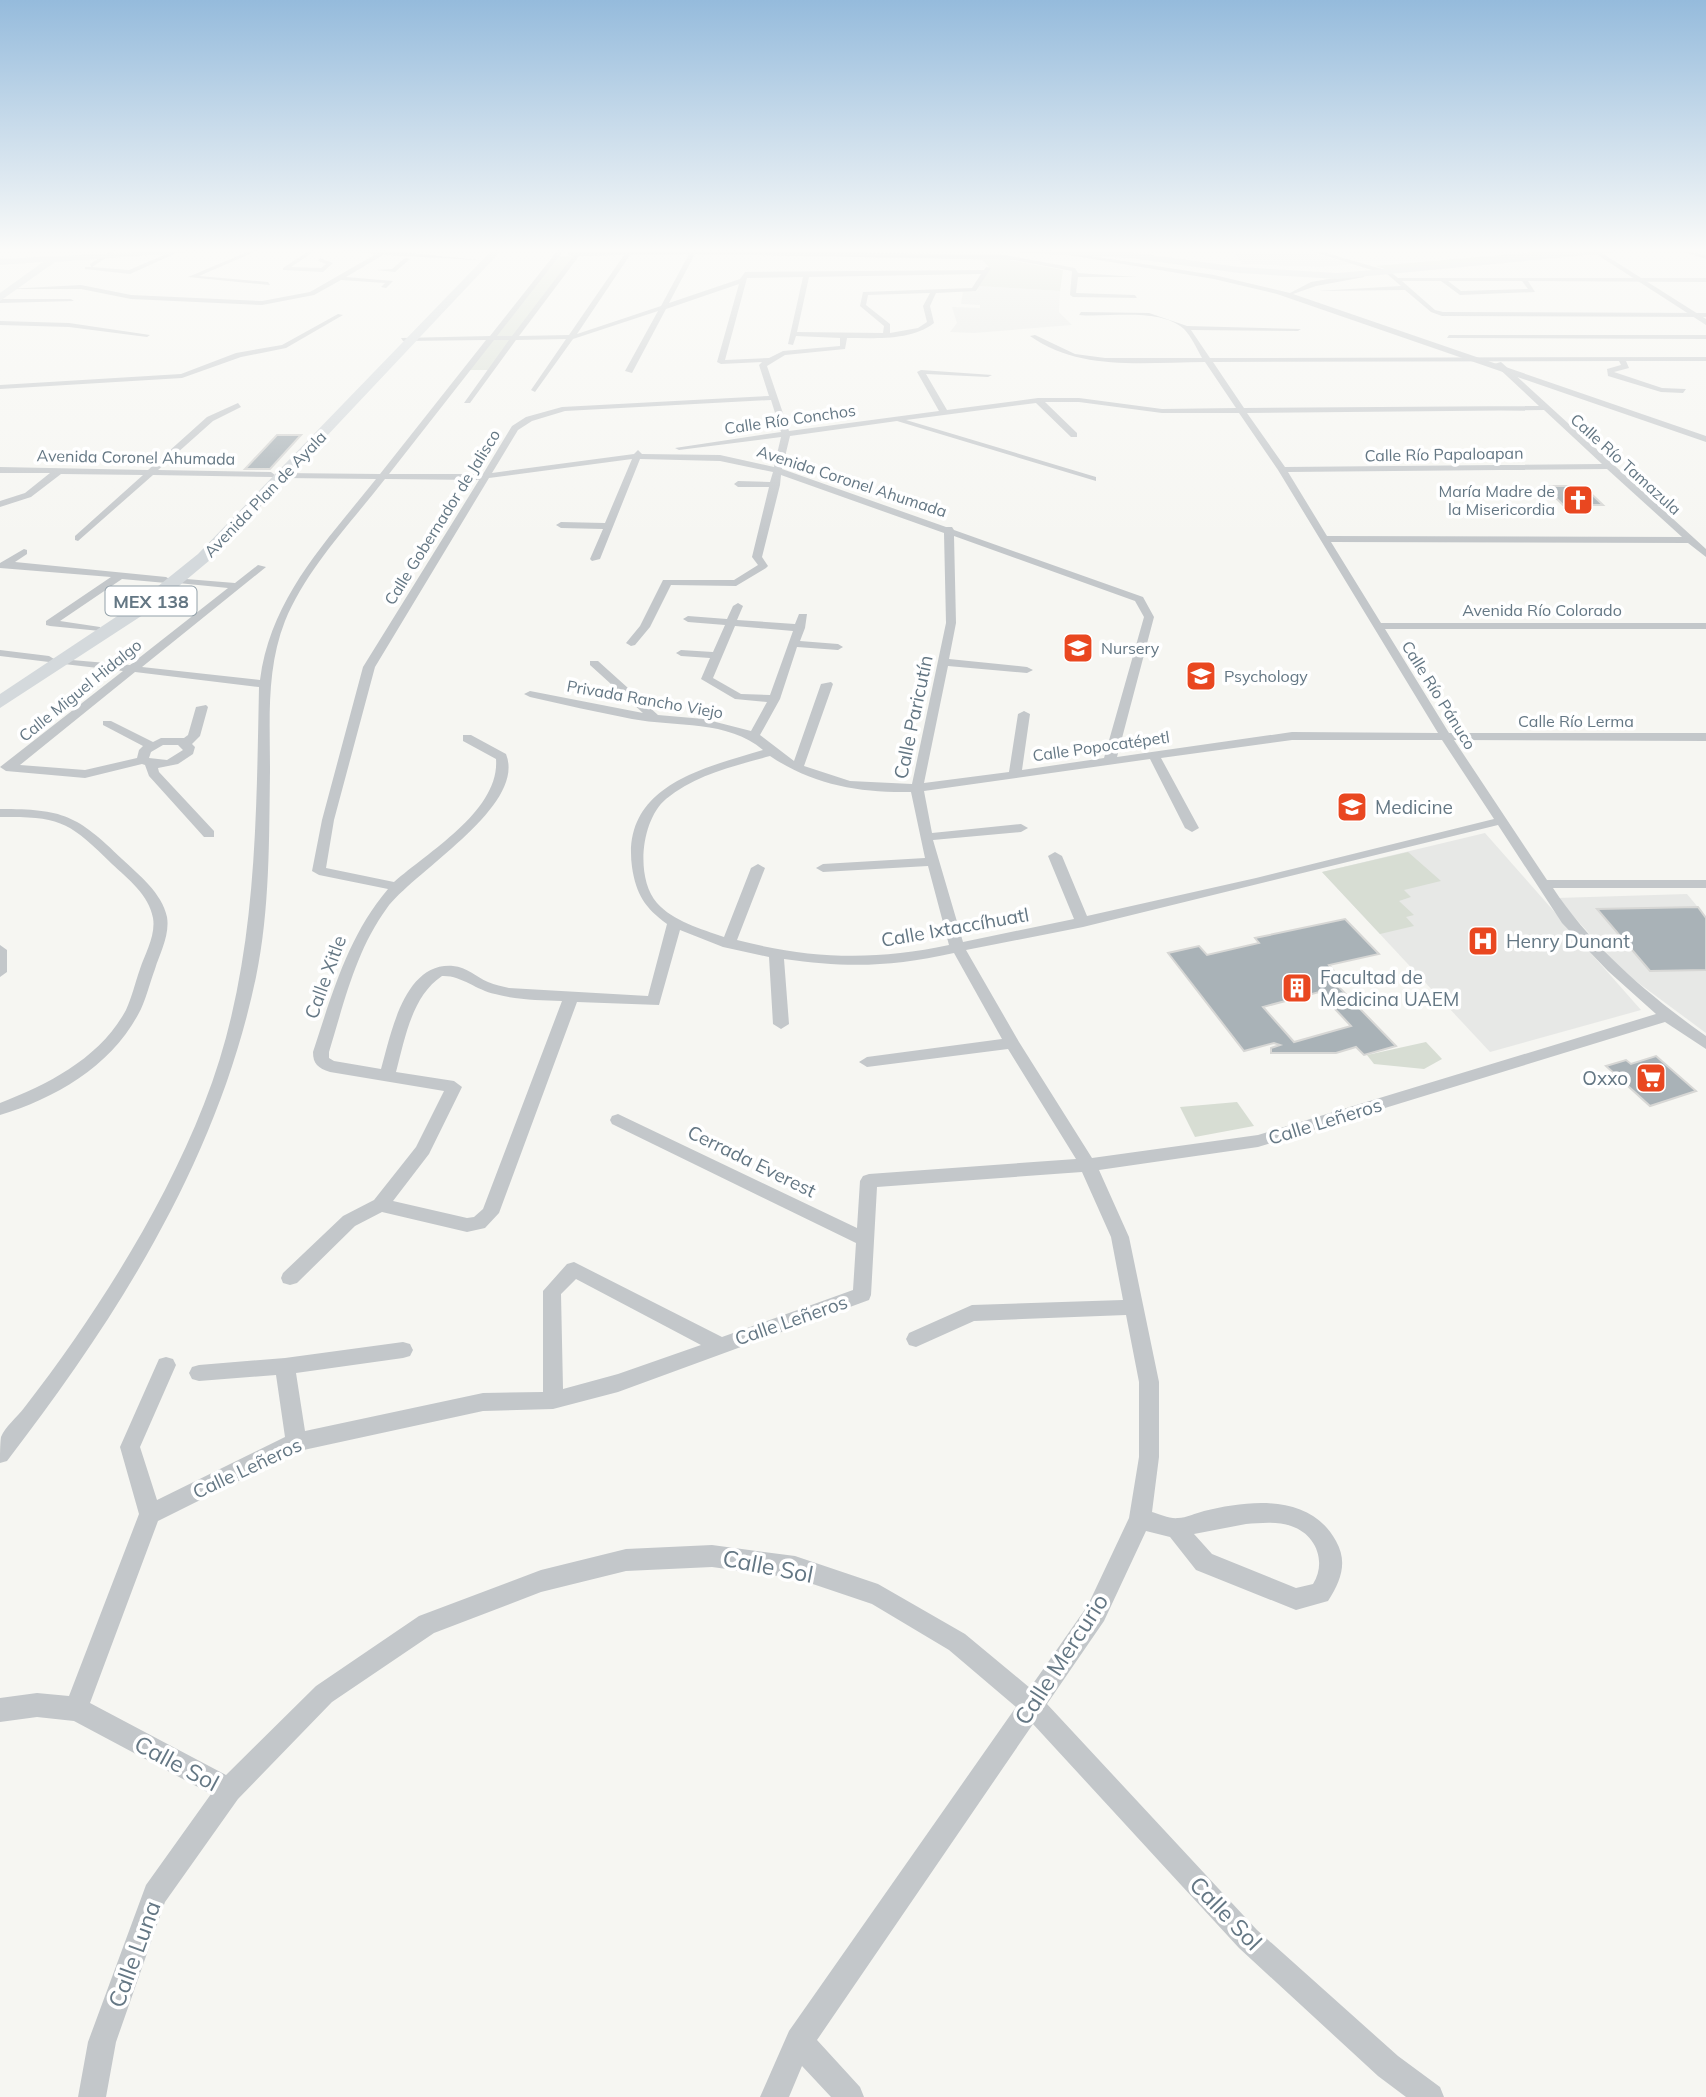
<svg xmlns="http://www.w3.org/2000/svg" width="1706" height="2097" font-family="Mulish,sans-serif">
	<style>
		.built { fill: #e7e8e6 }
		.green { fill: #d7ddd3 }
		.building { fill: #a9b2b7; stroke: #d7d7d5; stroke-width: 2; fill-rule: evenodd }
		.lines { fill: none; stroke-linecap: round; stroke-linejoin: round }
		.minor { fill: #c3c7ca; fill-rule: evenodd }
		.tertiary { fill: #c3c7ca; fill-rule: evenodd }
		.secondary { fill: #d4d9dc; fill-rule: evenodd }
		.primary { fill: #d4d9dc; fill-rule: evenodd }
		.labels { text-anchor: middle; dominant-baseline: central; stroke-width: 7; stroke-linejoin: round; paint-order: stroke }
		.far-street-label { font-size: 16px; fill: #647784; stroke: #fff }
		.far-poi-label { font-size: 16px; fill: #647784; stroke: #fff; text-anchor: start }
		.shield { fill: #fff; stroke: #92a0a9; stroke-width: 2 }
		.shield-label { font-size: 18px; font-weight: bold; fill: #647784 }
		.street-label { font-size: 19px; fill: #647784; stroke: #fff }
		.poi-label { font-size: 19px; fill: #647784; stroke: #fff; text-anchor: start }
		.near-street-label { font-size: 23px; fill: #647784; stroke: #fff }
	</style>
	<rect width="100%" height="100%" fill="#f6f6f2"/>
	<g class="built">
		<polygon points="1234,250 1298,250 1356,264 1320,267 1242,264"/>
		<polygon points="979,286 1060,291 1059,312 1072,325 974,333 950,332 957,323 952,307 980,308 980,305 961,304 963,291 977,291"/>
		<polygon points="1485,833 1641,1010 1490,1052 1322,872"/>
		<polygon points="1687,894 1706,917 1706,1033 1625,973 1557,898"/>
	</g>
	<g class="green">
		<polygon points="1559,250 1582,252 1388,270 1375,266"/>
		<polygon points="556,256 576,256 490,370 467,370"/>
		<polygon points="982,260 1009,260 1063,270 1060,291 979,286 989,267"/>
		<polygon points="1408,852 1441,881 1404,890 1411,897 1399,901 1414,915 1406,917 1414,926 1380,934 1322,872"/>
		<polygon points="1426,1042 1442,1059 1424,1069 1374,1064 1367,1055"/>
		<polygon points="1237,1102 1254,1126 1195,1137 1180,1107"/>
	</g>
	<g class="building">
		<polygon points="277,435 301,435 270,469 245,469"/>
		<polygon points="1544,486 1583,486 1603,505 1563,505"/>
		<polygon points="1698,907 1706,918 1706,970 1650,971 1597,909"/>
		<path d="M1345 919 1379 954 1329 965 1339 977 1333 981 1396 1046 1364 1055 1356 1047 1336 1053H1271V1048L1280 1045 1274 1043 1244 1051 1168 953 1199 946 1207 955 1259 943 1255 938ZM1319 992 1351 1026 1294 1042 1263 1007Z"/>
		<polygon points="1656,1056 1696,1091 1650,1106 1606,1066 1626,1060 1631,1064"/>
	</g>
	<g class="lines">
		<g class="minor">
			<polygon points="112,250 118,250 92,267 129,270 176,250 183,250 130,274 85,269 85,267 91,267 90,264"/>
			<polygon points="252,250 259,250 199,276 268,282 270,285 188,277"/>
			<polygon points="310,250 316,250 291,267 321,268 326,264 318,261 320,258 333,263 323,272 283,270 283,268"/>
			<polygon points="337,250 384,250 478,260 383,255 346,277 393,281 386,288 381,287 385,283 341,280 314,295 262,305 131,299 81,289 7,289 81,285 131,295 262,301 310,292 376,254"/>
			<path d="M558 250H564L497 336H512L573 256 567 255 569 252 724 250 1005 255 1075 268 1078 273 1137 277H1078L1076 293 1135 295 1137 298 1073 297 1070 295 1072 271 1014 260 695 254 669 303 740 279 745 272 984 270 986 267 991 268 976 291 936 293 930 306 934 323C911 341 875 338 847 338L845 349 785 355 767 366 789 431 939 411 917 372 921 370 992 375 988 377 926 374 947 410 1038 398H1079L1162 409 1236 408 1205 362C1147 362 1080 372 1030 336L1035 335 1075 354 1105 358H1202C1197 349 1191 336 1184 329 1159 307 1108 318 1079 315L1081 312 1149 313 1187 326 1301 329 1298 331 1191 330 1210 358 1706 357V361H1626L1629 368 1614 372 1662 388 1686 389 1683 393 1661 392 1608 376 1607 369 1621 365 1619 361 1213 362 1244 408 1539 406 1494 364 1501 362 1706 549V557L1688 543 1331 542 1381 623H1706V629H1385L1449 733H1706V741L1454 740 1547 880H1706V888H1553C1592 947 1648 995 1706 1036V1049L1665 1022 1258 1147 1099 1170 1129 1237 1159 1382V1457L1152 1512C1159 1514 1170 1519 1178 1518 1186 1518 1196 1513 1204 1511 1249 1500 1310 1493 1336 1541 1348 1562 1341 1581 1328 1601L1296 1610 1196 1570 1170 1537 1146 1531 1104 1621 1047 1704 1257 1930 1398 2056 1440 2087 1444 2097H1406L1378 2076 1239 1948 1033 1724 817 2040 860 2087 864 2097H831L802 2066 789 2097H760L789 2031 1016 1707 949 1650 872 1604 795 1578 712 1567 626 1571 541 1592 434 1633 332 1702 238 1799 165 1902 116 2042 106 2097H78L88 2042 146 1885 211 1794 74 1721 37 1717 0 1722V1698L37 1693 69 1696 139 1514 120 1447 159 1359 166 1357 173 1359 176 1365 140 1447 157 1500 285 1437 276 1375 199 1381 192 1379 189 1373 192 1367 199 1365 285 1358 403 1342 410 1344 413 1350 410 1356 403 1358 296 1373 305 1431 483 1393 543 1392V1291L567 1264 574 1262 722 1337 853 1290 856 1243 612 1124 610 1120 612 1116 618 1114 857 1228 860 1181 863 1176 869 1174 1076 1159 1008 1049 867 1067 859 1062 867 1057 1002 1039 954 953C891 967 847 968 784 959L789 1024 781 1029 773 1024 769 957 723 947 680 930 659 1005 577 1002 499 1213 485 1228 467 1232 382 1212 355 1226 297 1283 290 1285 283 1283 281 1278 283 1273 343 1216 374 1200 416 1147 444 1091 330 1072C318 1068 313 1064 313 1052 332 994 348 936 388 889L319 875 312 871 322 820 363 667 479 480 385 479C350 524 307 568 285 621 266 669 270 721 270 771 269 839 270 910 256 977 218 1159 119 1315 7 1461L0 1463C0 1456 0 1444 1 1437 5 1427 17 1417 24 1408 41 1386 58 1363 74 1340 125 1266 171 1188 204 1104 257 970 256 828 259 687L135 672 20 765 85 770 137 758 139 750 143 746 103 725V721H111L153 742 161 738H184L188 735 196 707 206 705 208 707 200 736 192 744 195 747 193 754 178 764 158 768 159 772 214 831V837H204L149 776 145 765 142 764 85 778 6 771 0 767 123 671 64 664 59 661 60 659 130 665 228 588 178 583 174 582V578L235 583 258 565 266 567 142 667 260 680C271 597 326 542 376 479L283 478 279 475 280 473 380 474 486 340 403 341 401 338 490 336ZM689 254 661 306 577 334 630 255ZM624 255 569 335 519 336 579 256ZM981 274 972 288 863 292 860 306 884 326 883 333 797 332 809 277ZM803 277 788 344 793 345 796 336 840 338V346L783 351 769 358 725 360 747 278ZM739 284 717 362 721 364 762 362 759 365 769 396 562 407 526 417 512 426 483 474H389L494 340H509L464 403H470L516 340 566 339 531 390 535 392 573 339 658 311 625 371 632 373 666 309ZM930 293 923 306 927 322 918 328 890 333V324L866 305 868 295ZM771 400 781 432 675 448 679 450 781 437 774 467 720 455 642 454 638 450 634 454 492 473 518 430 532 421 565 411ZM1045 402H1079L1162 413H1239L1278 470 1438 733 1292 732 1117 757 1154 617 1143 597 954 530 952 527H946L782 469 790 436 897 421 1096 481V477L906 420 1036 403 1071 437H1077V433ZM1544 410 1602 464 1285 467 1247 413ZM632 459 605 523 561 522 556 525 561 528 603 529 590 559 592 561 600 559 640 459 720 461 773 472 770 482 738 481 734 484 738 487H769L752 557 758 565 734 580H663L640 626 626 643 631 646 635 645 650 627 671 585 736 586 766 568 768 566 762 557 780 485 781 475 944 533 946 623 912 784 850 781 804 766 833 684 831 682 821 684 794 761 760 735 780 699 797 647 838 650 843 647 838 644 800 641 805 628 807 614H799L795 624 737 620 743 606 738 603 733 606 727 619 688 616 683 619 688 622 725 625 713 652 681 650 676 653 681 656 710 658 701 679 735 699 767 702 751 731 704 719 658 715 598 661H590V665L643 713 530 691 524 694 530 697C564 705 598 712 632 719 675 727 729 720 763 750 703 768 621 786 632 867 636 894 645 908 667 924L648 996 509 988C502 986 495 985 488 982 476 977 467 967 453 966 404 962 391 1034 381 1069L334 1061 329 1058V1052C344 1003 356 950 387 908 414 871 527 806 506 754L471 735H463V741L496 759C500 810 429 851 394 882L326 868 334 820 375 667 489 478ZM1607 469 1682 537 1327 536 1288 472ZM954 536 1135 601 1144 617 1104 758 1022 770 1030 714 1024 711 1018 714 1009 772 924 783 948 666 1027 673 1033 670 1027 667 949 659 956 623ZM735 626 793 631 770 695 741 694 713 678ZM1292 740H1442L1494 819 1256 878 1087 916 1062 856 1055 852 1048 856 1074 919 963 942 933 840 1021 832 1028 828 1021 824 932 833 924 791 1150 759 1185 828 1192 832 1199 828 1161 758ZM163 745H178L183 750 167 760 149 758 151 752ZM770 756C813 785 860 793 911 792L925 858 823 864 816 868 823 872 928 866 949 945C875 961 810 959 737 940L765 868 758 864 751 868 724 937C701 929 673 921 657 903 635 878 641 820 666 799 695 775 734 766 770 756ZM1498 825 1562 923 1608 971 1656 1014 1258 1135 1092 1158 1019 1042 966 950 1083 927ZM442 976C461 975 476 990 495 994 517 1000 540 1000 562 1001L483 1209 474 1217 467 1218 393 1201 429 1154 462 1087 454 1081 396 1072C405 1038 412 996 442 976ZM1082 1172 1111 1237 1123 1300 972 1305 909 1333 906 1339 909 1345 916 1347 974 1321 1126 1315 1139 1382V1457L1129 1518 1088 1605 1030 1688 965 1634 878 1584 795 1556 712 1545 626 1549 541 1570 419 1616 316 1686 226 1775 90 1703 158 1521 299 1451 483 1411 553 1409 618 1392 869 1300 871 1295 877 1187ZM576 1279 701 1345 618 1374 563 1389 561 1294ZM1246 1524C1260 1523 1277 1521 1291 1526 1316 1534 1327 1562 1313 1584L1296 1588 1212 1554 1194 1534Z"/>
			<polygon points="1679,250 1706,255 1706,259 1680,251"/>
			<polygon points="405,258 410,259 395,272 376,270 392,269"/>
			<path d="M1388 270 1398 278H1706V282L1528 281 1535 292 1460 295 1441 281H1402L1435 310 1443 312 1706 313V317L1442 316 1431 312 1405 290 1317 291 1401 286 1386 273ZM1448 281H1522L1528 289 1461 291Z"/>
			<polygon points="0,299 71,299 74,301 0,303"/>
			<polygon points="338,314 343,315 286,348 241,357 182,378 0,389 0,385 181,374 236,353 282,345"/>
			<polygon points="0,321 69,323 150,335 147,337 69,327 0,325"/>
			<polygon points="1449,335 1706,335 1706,339 1447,338"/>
			<polygon points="238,403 241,407 213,421 158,470 271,472 275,475 274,477 153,475 78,541 75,540 75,536 143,475 61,474 31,497 0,507 0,501 25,493 50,473 0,473 0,467 148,470 207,417"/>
			<polygon points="24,549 27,550 27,554 15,562 166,577 171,580 166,583 122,579 60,621 100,627 100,631 50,626 46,625 46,621 111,577 0,568 0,563"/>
			<polygon points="0,650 49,656 54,659 49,662 0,656"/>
			<path d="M0 809C63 809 77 815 122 859 139 875 162 893 167 917 170 935 160 953 155 969 150 982 147 996 141 1009 114 1064 57 1098 0 1115V1103C49 1084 100 1058 126 1010 132 997 135 983 140 969 145 954 156 935 153 918 149 895 128 879 112 864 70 822 60 816 0 817Z"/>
			<polygon points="0,945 7,950 7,972 0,977"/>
		</g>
		<g class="tertiary">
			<polygon points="1038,250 1053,250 1214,275 1290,293 1311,282 1364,273 1364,277 1316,286 1293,294 1706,436 1706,442 1277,294 1214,279"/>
			<polygon points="1307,250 1316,250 1392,272 1385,274"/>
			<polygon points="1590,250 1597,250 1706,319 1706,325"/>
		</g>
		<g class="secondary">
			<polygon points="179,250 220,250 55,262 0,301 0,293 43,262 0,265 0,259"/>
			<polygon points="967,250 1130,252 1239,267 1337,273 1612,250 1640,250 1337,279 1239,273 1130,258"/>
		</g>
		<polygon class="primary" points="492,250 502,250 210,560 149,611 0,708 0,694 137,603 198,554"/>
	</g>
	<linearGradient id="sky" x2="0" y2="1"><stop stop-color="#95bbdc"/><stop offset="0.46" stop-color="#fbfbf9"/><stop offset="1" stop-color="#fbfbf9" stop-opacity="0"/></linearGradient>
	<rect width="1706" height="543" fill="url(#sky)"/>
	<defs>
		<g id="church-square" transform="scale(1.575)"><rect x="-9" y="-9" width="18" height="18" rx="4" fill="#e94720" stroke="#fff"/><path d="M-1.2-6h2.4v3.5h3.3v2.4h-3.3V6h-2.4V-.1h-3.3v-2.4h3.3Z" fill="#fff"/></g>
		<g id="university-square" transform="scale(1.575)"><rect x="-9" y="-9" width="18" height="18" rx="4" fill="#e94720" stroke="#fff"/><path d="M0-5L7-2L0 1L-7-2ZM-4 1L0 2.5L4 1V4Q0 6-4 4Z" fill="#fff"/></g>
		<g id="hospital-square" transform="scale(1.575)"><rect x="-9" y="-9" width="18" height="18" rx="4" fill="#e94720" stroke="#fff"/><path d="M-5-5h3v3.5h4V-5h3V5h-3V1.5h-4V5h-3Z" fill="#fff"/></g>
		<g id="building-square" transform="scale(1.575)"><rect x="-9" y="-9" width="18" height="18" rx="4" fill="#e94720" stroke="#fff"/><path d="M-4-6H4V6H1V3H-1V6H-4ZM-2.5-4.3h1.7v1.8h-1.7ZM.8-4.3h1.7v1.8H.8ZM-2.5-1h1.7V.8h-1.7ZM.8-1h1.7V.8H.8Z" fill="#fff"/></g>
		<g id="supermarket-square" transform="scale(1.575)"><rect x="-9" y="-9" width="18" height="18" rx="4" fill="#e94720" stroke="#fff"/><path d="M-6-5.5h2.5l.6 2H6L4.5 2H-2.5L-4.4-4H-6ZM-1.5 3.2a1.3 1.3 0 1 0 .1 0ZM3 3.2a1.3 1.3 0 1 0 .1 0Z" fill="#fff"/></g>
	</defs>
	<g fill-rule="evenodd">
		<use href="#church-square" x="1578" y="500"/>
		<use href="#university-square" x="1078" y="648"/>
		<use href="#university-square" x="1201" y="676"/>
		<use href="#university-square" x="1352" y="807"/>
		<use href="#hospital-square" x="1483" y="941"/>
		<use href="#building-square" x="1297" y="988"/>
		<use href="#supermarket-square" x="1651" y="1078"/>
	</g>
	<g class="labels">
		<g class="far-street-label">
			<text transform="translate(790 419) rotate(-8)">Calle Río Conchos</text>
			<text transform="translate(1444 454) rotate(-1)">Calle Río Papaloapan</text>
			<text transform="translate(136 457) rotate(1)">Avenida Coronel Ahumada</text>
			<text transform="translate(1626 464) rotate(42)">Calle Río Tamazula</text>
			<text transform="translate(852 481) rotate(18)">Avenida Coronel Ahumada</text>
			<text transform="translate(265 494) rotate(-46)">Avenida Plan de Ayala</text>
			<text transform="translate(442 517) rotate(-58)">Calle Gobernador de Jalisco</text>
			<text x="1542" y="610">Avenida Río Colorado</text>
			<text transform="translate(80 690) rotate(-39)">Calle Miguel Hidalgo</text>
			<text transform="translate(1439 695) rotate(58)">Calle Río Pánuco</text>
			<text transform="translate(645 699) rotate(10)">Privada Rancho Viejo</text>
			<text x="1576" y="721">Calle Río Lerma</text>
			<text transform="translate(1101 746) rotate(-8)">Calle Popocatépetl</text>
		</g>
		<g class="far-poi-label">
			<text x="1555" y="491" text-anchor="end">María Madre de<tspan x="1555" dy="18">la Misericordia</tspan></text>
			<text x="1101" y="648">Nursery</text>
			<text x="1224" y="676">Psychology</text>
		</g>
		<rect class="shield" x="105.5" y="586.5" width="91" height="29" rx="5"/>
		<g class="shield-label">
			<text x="151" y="601">MEX 138</text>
		</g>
		<g class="street-label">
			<text transform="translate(913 717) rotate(-78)">Calle Paricutín</text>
			<text transform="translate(955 927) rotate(-10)">Calle Ixtaccíhuatl</text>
			<text transform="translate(325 977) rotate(-70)">Calle Xitle</text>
			<text transform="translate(1325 1121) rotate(-17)">Calle Leñeros</text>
			<text transform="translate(752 1161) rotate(26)">Cerrada Everest</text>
			<text transform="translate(791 1320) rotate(-19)">Calle Leñeros</text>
			<text transform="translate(247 1468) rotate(-25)">Calle Leñeros</text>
		</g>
		<g class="poi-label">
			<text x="1375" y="807">Medicine</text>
			<text x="1506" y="941">Henry Dunant</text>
			<text x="1320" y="977">Facultad de<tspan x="1320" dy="22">Medicina UAEM</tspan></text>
			<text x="1628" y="1078" text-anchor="end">Oxxo</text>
		</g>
		<g class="near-street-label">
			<text transform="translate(768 1566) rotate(11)">Calle Sol</text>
			<text transform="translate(1061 1659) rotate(-57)">Calle Mercurio</text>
			<text transform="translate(177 1763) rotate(28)">Calle Sol</text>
			<text transform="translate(1226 1913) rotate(46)">Calle Sol</text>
			<text transform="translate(134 1954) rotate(-70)">Calle Luna</text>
		</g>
	</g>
</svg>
